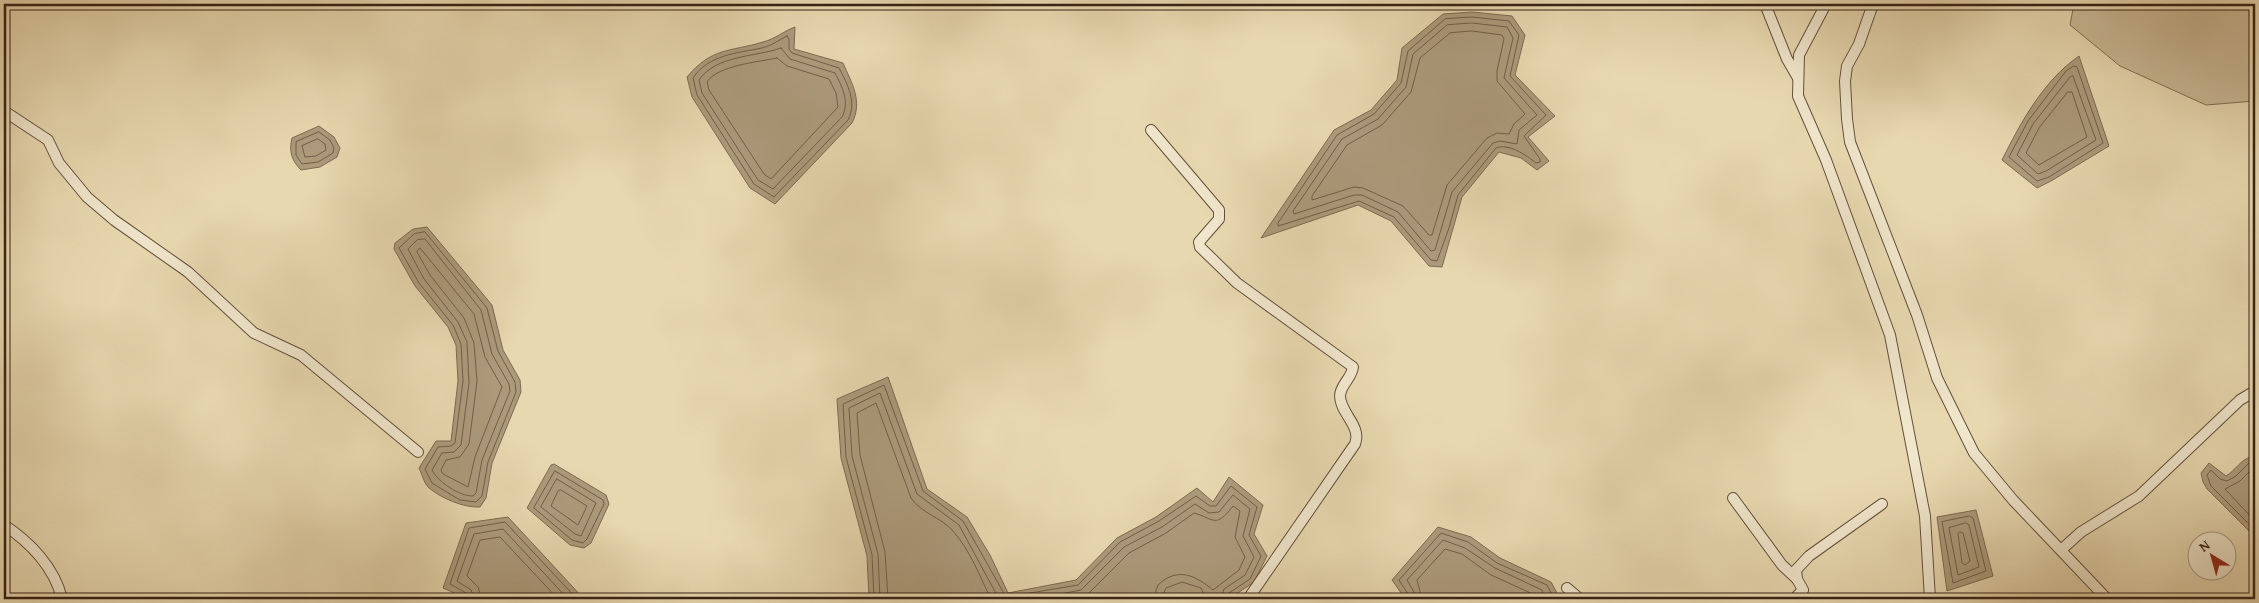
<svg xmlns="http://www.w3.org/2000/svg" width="2259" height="603" font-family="'Gentium Book Plus',serif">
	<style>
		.green { fill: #cab996; stroke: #806e56 }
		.water { fill: #ac9a7b; stroke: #7d6a52 }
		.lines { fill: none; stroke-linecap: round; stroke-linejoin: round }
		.shore { stroke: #725e48; stroke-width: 1 }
		.minor-casing { stroke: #63503c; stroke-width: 12 }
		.minor { stroke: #f0e6cc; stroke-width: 10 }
	</style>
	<rect width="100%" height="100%" fill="#e8d8b0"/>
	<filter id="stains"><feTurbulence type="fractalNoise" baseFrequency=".004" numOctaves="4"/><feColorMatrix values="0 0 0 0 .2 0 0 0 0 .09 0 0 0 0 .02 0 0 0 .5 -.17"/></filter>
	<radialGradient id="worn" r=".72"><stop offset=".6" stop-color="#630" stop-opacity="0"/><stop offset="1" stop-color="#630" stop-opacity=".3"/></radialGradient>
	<polygon class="green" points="2074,4 2255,4 2255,101 2206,105 2120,66 2070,25"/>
	<g class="water">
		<polygon points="1472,12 1512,16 1525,35 1515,75 1555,116 1528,137 1549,161 1537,170 1521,158 1499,152 1462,197 1442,267 1429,266 1391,221 1358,205 1261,238 1334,130 1371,110 1397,80 1402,48 1443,14"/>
		<path d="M795 27 794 49 843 63C852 84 863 101 852 123L775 204 750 188 692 97 687 77C712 47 730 52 763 42 775 39 784 31 795 27Z"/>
		<path d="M2079 56 2109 146 2051 181 2037 188 2002 160C2021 122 2043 81 2079 56Z"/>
		<path d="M319 126 334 137 340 148 337 157 320 167 301 170C291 160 289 151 292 138Z"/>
		<path d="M427 227 492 305 503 350 520 380 521 392 492 463 486 498 480 507C464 508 440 498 428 487 424 483 422 474 419 468L436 441H451L458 381 456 345 448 327 415 286 394 249 395 243 413 229Z"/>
		<polygon points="888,377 927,489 967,517 990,555 1008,593 1076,580 1117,538 1156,517 1197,488 1213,502 1229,477 1263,505 1254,534 1267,556 1254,582 1229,599 1202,599 1182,593 1167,599 869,599 867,556 841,458 837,399"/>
		<path d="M2251 457 2255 459V537L2207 489 2203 482 2201 473 2209 463 2226 476C2235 471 2241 459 2251 457Z"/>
		<polygon points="554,464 606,495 609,504 591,543 584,548 570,545 527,508 551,465"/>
		<polygon points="1976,510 1993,576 1947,591 1937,517"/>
		<polygon points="508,517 584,599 468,599 443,588 466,523"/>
		<polygon points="1438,527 1471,537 1500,558 1551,582 1557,593 1554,599 1402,599 1404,597 1392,580"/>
	</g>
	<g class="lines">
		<g class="shore">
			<path d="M1472 17 1509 21 1519 35 1510 76 1546 115 1524 136 1540 159V162L1536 163C1526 155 1509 143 1496 148L1458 195 1449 228 1437 261 1431 260 1394 217 1359 201 1278 226V223L1337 135 1374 114 1401 83 1408 51 1445 19Z"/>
			<polygon points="1472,23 1507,27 1513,38 1504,78 1537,115 1519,130 1517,144 1500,141 1493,143 1452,192 1435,250 1431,251 1398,212 1362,195 1354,195 1294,214 1293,211 1342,139 1378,119 1406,87 1413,54 1447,25"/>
			<polygon points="1472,31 1502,35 1504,39 1497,71 1497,81 1525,114 1514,124 1509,134 1497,133 1487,138 1447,185 1432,235 1429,235 1403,206 1363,188 1354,187 1312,200 1312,196 1347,145 1382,125 1411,92 1420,58 1450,33"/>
			<path d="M787 36 789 39V49L792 53 839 68C848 85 857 102 848 120L774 197 754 184 697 95 693 78C708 55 737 53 762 48 771 46 779 40 787 36Z"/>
			<path d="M781 48 790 59 835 73C842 86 850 102 842 117L773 189 758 180 702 93 699 80C716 55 756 57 781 48Z"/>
			<path d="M777 58 787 66 829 79 836 93 838 107 771 179 764 174 709 90 707 82C718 65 759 62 777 58Z"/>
			<polygon points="2074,66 2077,67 2103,143 2049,177 2037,181 2009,157 2028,121 2066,71"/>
			<polygon points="2073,76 2096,140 2046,171 2038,174 2017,155 2033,124 2070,77"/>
			<polygon points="2068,92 2072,92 2087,137 2039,165 2026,153 2039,128"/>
			<polygon points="319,132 330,140 334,148 333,153 318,162 302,164 296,155 296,142"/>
			<polygon points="318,139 325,144 326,150 316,156 305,157 302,146"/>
			<polygon points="425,232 487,308 498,351 515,382 516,392 488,462 482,496 476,502 460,500 432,483 425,469 438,447 451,446 455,443 463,381 461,344 453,325 419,283 399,248 414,234"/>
			<path d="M425 239 481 310 492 354 509 384 510 391 482 460 476 493 473 496C459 496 438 482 432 470L442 453 454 452 461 445 469 383 467 342 458 322 424 279 408 249 417 240Z"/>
			<polygon points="420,248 474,314 485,357 502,387 475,457 468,487 443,474 441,470 446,460 460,457 469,444 477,381 474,343 464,318 430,275 417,252"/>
			<polyline points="2255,463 2249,463 2236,476 2227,481 2220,479 2211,470 2207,475 2211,486 2255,530"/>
			<polyline points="2255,469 2251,470 2240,481 2225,489 2255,521"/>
			<polygon points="555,471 603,500 604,504 587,539 583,543 572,540 534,508"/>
			<polygon points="557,479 596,503 581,536 575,534 541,507"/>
			<polygon points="561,490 587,506 578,525 551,506 558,491"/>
			<polygon points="1970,516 1973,518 1986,571 1953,583 1942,522"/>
			<polygon points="1966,523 1969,525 1979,567 1958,575 1949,528"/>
			<polygon points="1960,532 1963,533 1970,561 1965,565 1962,563 1958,534"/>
			<polyline points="468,599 466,593 450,584 469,528 505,522 577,599"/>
			<polyline points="474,599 471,590 457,581 474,534 503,529 568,599"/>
			<polyline points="482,599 478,587 467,576 480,540 500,537 558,599"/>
			<polyline points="874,599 872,555 846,457 843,404 884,385 923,491 963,521 1006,597 1078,585 1120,542 1159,521 1196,496 1210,506 1216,506 1231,486 1257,507 1249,535 1261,556 1250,579 1229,593 1227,599"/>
			<polyline points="880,599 878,554 852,456 849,408 880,393 917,494 959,525 999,599"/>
			<path d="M888 599 885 552 860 455 857 413 876 403 911 498C921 513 942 518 953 531 970 550 980 577 991 599"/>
			<polyline points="1034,599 1081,590 1124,547 1162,527 1195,504 1209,513 1219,512 1233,495 1250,509 1243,536 1254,557 1245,575 1224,589 1221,599"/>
			<path d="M1075 599 1088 594 1129 553 1166 533 1194 513C1215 519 1215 529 1233 506L1240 511 1235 537 1245 557 1239 570 1213 590C1196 576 1178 566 1158 585L1153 599"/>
			<polyline points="1161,599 1166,588 1182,582 1201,588 1206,599"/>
			<polyline points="1408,599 1408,594 1399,580 1441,533 1468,542 1497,563 1547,585 1551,593 1550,599"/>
			<polyline points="1415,599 1414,592 1407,580 1443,540 1465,548 1495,568 1542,590 1543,599"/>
			<polyline points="1422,599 1417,580 1445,549 1462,554 1491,575 1535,595 1536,599"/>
		</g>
		<g class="minor-casing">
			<g id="minor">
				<polyline points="1765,4 1787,59 1798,78"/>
				<polyline points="1826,4 1799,55 1798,96 1826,160 1890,335 1925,516 1930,599"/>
				<polyline points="1873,4 1859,44 1847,66 1845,81 1847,119 1850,142 1917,315 1937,378 1974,453 2013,500 2107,599"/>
				<polyline points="4,111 48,140 59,163 87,197 114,220 188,272 254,333 301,355 418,452"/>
				<path d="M1151 130 1219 210V219L1199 242 1200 247 1237 283 1353 367C1352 378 1340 385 1340 396 1340 413 1362 426 1355 444L1248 599"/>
				<polyline points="1733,498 1782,565 1797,579"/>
				<path d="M4 525C30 542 55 568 62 599"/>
				<polyline points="2061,550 2081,532 2139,496 2240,400 2255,391"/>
				<polyline points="1567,588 1580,599"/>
				<polyline points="1794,599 1803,590 1797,579 1796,570 1809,556 1882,504"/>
			</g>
		</g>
		<use href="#minor" class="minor"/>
	</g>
	<rect width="2259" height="603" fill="none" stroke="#e8d8b0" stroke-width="20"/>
	<rect x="5" y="5" width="2249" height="593" fill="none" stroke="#372215" stroke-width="2.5"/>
	<rect x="10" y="10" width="2239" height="583" fill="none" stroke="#372215"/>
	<g transform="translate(2212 556) rotate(323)"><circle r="24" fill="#f0e6cc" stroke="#a69883"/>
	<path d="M0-4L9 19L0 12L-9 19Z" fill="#8f2418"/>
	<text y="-8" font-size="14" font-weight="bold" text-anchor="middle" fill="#372215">N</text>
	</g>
	<rect width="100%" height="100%" filter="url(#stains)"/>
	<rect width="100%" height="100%" fill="url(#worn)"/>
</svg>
